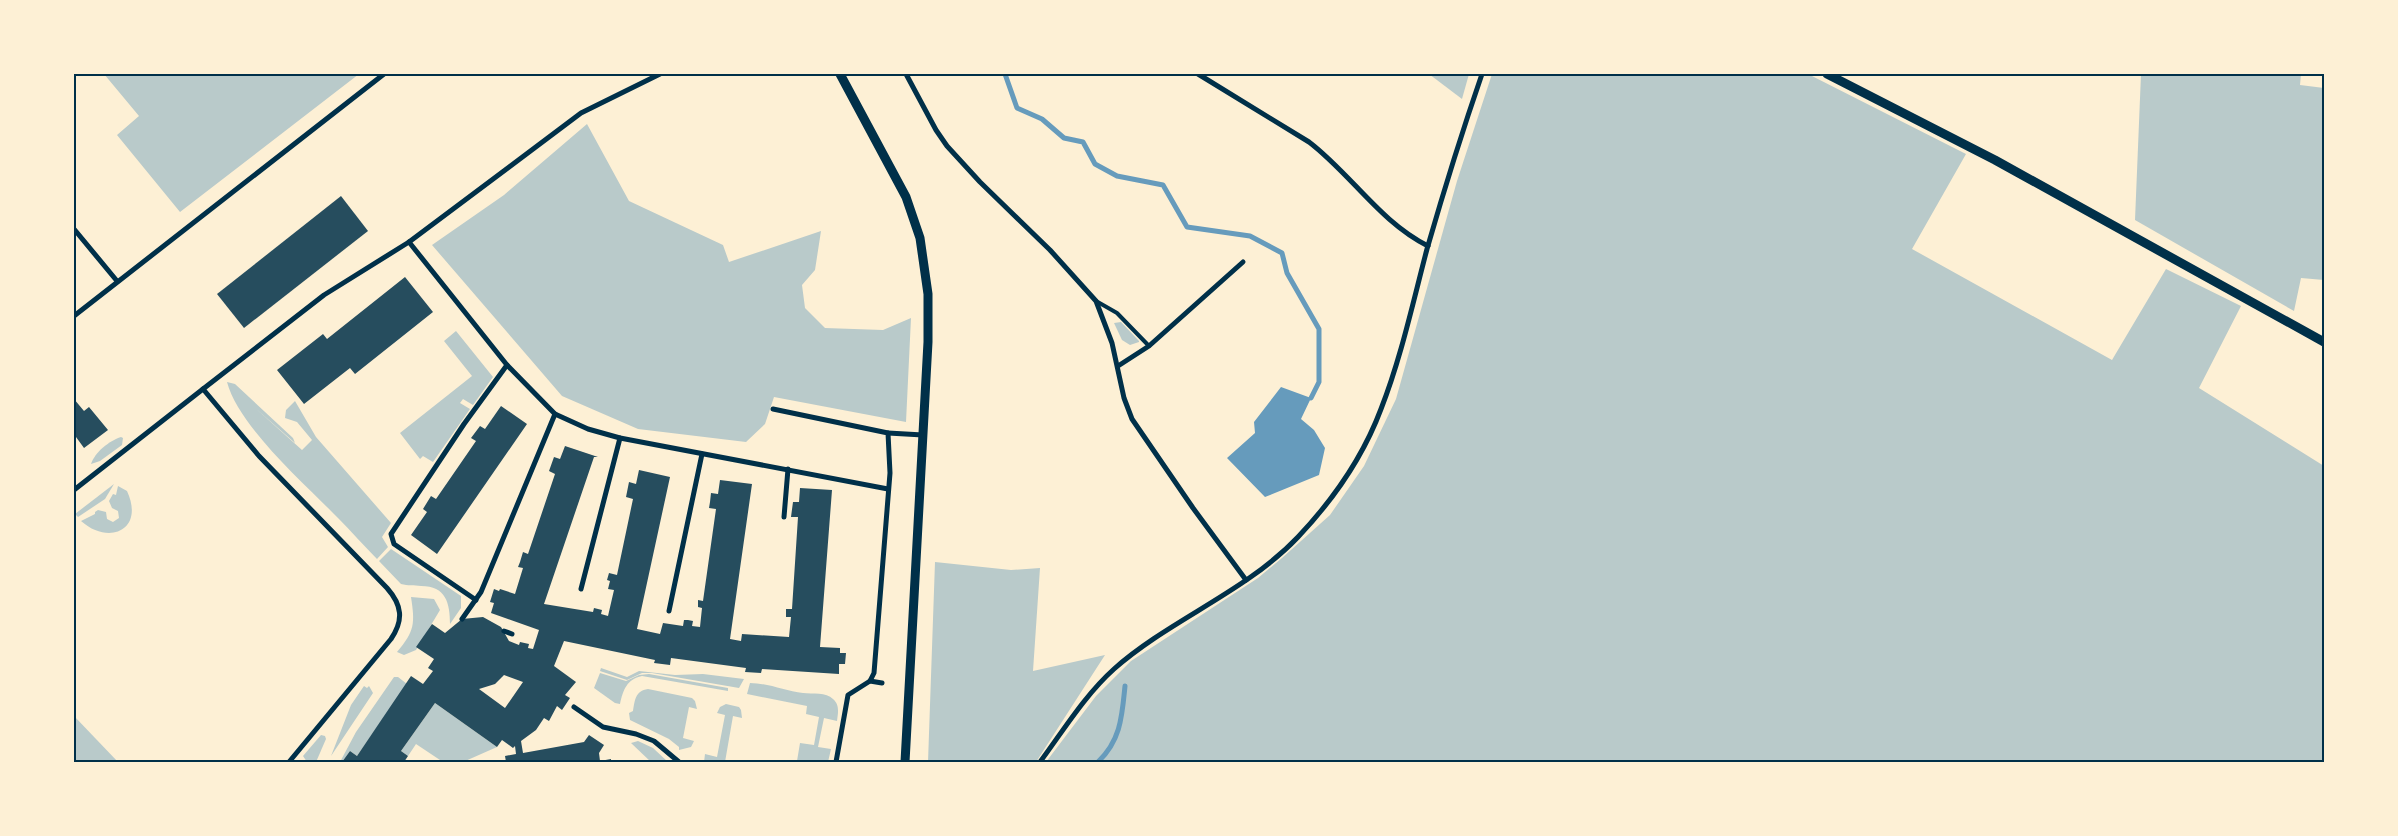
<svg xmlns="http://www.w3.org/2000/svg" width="2398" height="836" font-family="Cabin,sans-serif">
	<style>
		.green { fill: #b9caca }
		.water { fill: #669bbc }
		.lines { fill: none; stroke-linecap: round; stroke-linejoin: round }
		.stream { stroke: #669bbc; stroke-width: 5 }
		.building { fill: #264d5e; fill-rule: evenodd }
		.service { stroke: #003049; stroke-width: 4 }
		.minor { stroke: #003049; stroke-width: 5 }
		.tertiary { stroke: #003049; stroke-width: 9 }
		.neatline { fill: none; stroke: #003049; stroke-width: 2 }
	</style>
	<rect width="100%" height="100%" fill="#fdf0d5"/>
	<g class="green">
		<polygon points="104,74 359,74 180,212 117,135 139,116"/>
		<polygon points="1429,74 1469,74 1462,99"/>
		<polygon points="1492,74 1808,74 1966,154 1912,249 2112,360 2166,269 2241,306 2199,388 2324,466 2324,762 1046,762 1096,696 1131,661 1258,578 1282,558 1330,515 1364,466 1396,399 1457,181"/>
		<polygon points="2141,74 2301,74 2300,85 2324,88 2324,280 2301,278 2294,311 2135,220"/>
		<polygon points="587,124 629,201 723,245 729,262 821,231 815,270 802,285 805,308 825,328 883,330 911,318 906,422 774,397 765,424 746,442 638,429 562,396 432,245 504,195"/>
		<polygon points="1121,322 1139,341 1139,342 1130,345 1122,340 1114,323"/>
		<polygon points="456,331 493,377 473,405 463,399 460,403 470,409 433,462 423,456 420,459 400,433 472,376 444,341"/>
		<path d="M227 382 235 384 293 438 295 443 253 406 302 450 312 440 297 422 285 418 286 410 295 401 316 437 391 523 382 537 388 547 377 559C364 546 352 532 338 518 305 484 239 427 227 382Z"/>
		<path d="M121 437 123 438 122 445 100 461 91 464C95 452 109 441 121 437Z"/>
		<polygon points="114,484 105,499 78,517 75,514"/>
		<path d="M118 486 127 491C145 530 109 546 81 521L95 514V512L98 510 106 512 107 519 113 522 119 518 118 511 112 508 109 501 113 494 116 495Z"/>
		<path d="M391 549 461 596V608L450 624C450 603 446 586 421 586 414 585 408 586 401 584L379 561Z"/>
		<polygon points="935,562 1011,570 1040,568 1033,671 1105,655 1036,762 928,762"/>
		<path d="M411 597 434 599 440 610 416 650 404 655 397 652C415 631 415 623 411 597Z"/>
		<polygon points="601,668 627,677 639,671 675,675 703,674 744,679 739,688 652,673 642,673 627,680 600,671"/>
		<path d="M600 673 626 681 639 675 649 674 728 688V691L642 676C627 679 623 690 620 704L615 703 594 688Z"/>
		<polygon points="394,677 398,677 407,684 357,756 350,751 342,762 340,762 356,732"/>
		<path d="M750 683C768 683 785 691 803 693 813 694 826 692 833 699 840 705 838 713 837 721L824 718 818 747 831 749 828 762 797 761 800 743 814 745 819 717 806 714 807 706 747 694Z"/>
		<polygon points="364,686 367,688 369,686 373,693 331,756 351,705"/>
		<path d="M648 689 692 698 695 701 697 709 689 707 683 738 694 741 691 747 679 750V747L669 739 630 720 629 713 633 711C635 700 635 691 648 689Z"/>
		<polygon points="435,703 497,747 463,762 443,762 416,744 408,756 401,751"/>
		<polygon points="726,704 739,707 741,710 742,718 733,716 725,762 704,762 705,754 717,757 725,715 717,713 720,707"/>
		<polygon points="74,716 118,762 74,762"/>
		<polygon points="321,735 325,736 326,739 316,762 307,762 303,756"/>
		<polygon points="638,741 653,748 668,762 651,762 631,743"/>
	</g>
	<polygon class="water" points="1281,387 1311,398 1301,419 1314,430 1325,448 1319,475 1265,497 1227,458 1255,433 1254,422"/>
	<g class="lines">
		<g class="stream">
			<polyline points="1005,74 1017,108 1042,119 1064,138 1083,142 1095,164 1117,176 1163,185 1187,227 1250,236 1282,253 1287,273 1319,329 1319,382 1311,398"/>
			<path d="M1098 762C1121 740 1122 716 1125 686"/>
		</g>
	</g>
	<g class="building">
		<polygon points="341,196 368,231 244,328 217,294"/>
		<polygon points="405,277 433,312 355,374 350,368 304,404 277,370 323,334 327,339"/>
		<polygon points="74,399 84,411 89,407 108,430 84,448 76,437 74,439"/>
		<polygon points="501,406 527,424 437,554 411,535 427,512 423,509 431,496 436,499 476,441 471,438 480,426 485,429"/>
		<path d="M565 446 598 457H594L544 604 593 612 594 608 602 610 601 614 608 616 614 590 608 589 610 581 607 580 609 573 617 575 633 499 626 497 629 482 636 484 639 470 670 477 637 629 660 634 663 623 683 626 684 620H688L693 621 692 626 700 627 702 608 698 607V600L703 601 716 509 709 508 710 502 711 493 718 494 720 480 752 484 730 639 741 641 742 634 789 637 791 617H786V609H792L798 517H791L793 502H799L800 488 832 490 820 647 840 648V653H846L845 664H839V674L762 669 761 673 745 672 746 668 671 658 670 665 654 663 655 660 564 641 554 666 576 682 565 695 570 698 562 710 557 706 549 721 544 718 536 730 521 741 523 753 584 742 589 735 604 745 599 753 600 761 611 759V762H506L505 756 516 754 515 746 513 748 502 740 497 747 435 703 401 751 408 756 404 762H342L350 751 357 756 411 676 423 684 433 671 428 668 434 659 416 647 432 624 445 633 462 619 483 617 501 627 509 641 519 645 520 642 529 644 528 648 533 649 539 630 491 613 494 603 490 602 494 589 499 591 500 589 515 594 523 568 518 567 520 562 523 552 528 554 555 474 549 471 554 457 560 459ZM504 675 523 682 505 708 479 689 495 684Z"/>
	</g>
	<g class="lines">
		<polyline class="service" points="1096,301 1117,313 1149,346"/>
		<g class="minor">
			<polyline points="906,74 936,130 947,146 980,182 1050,250 1096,301 1112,343 1124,398 1132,419 1193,508 1246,580"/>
			<path d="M1198 74 1309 142C1351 174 1380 222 1428 246"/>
			<polyline points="74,229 117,281"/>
			<polyline points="409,242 507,365 555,414 588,429 620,438 888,489"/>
			<polyline points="74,316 384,74"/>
			<polyline points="1118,366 1149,346 1243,262"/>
			<polyline points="773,409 888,433 890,473 874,673 870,681 848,695 836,762"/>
			<polyline points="888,433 923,435"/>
			<polyline points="74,490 203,389"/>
			<polyline points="784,517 788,469"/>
			<polyline points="581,589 620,438"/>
			<polyline points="476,600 394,544 391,534 464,424 507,365"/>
			<polyline points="669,611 702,454"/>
			<polyline points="462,619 481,592 555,414"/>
			<polyline points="504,631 512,634"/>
			<polyline points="870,681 882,683"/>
			<polyline points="574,707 603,727 636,734 654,741 679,762"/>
			<path d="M289 762 391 639C404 620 402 605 387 588L259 456 203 389 324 295 409 242 581 113 660 74"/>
			<path d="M1040 762C1063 731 1085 695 1114 669 1169 620 1246 592 1298 537 1333 500 1363 457 1381 409 1401 358 1413 302 1427 249 1444 190 1462 132 1482 74"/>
		</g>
		<g class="tertiary">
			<polyline points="840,74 906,197 920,238 928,294 928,342 905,762"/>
			<polyline points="1827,74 1995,160 2324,342"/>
		</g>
	</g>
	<rect width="2398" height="836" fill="none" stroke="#fdf0d5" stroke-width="150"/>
	<rect x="75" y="75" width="2248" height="686" class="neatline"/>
</svg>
